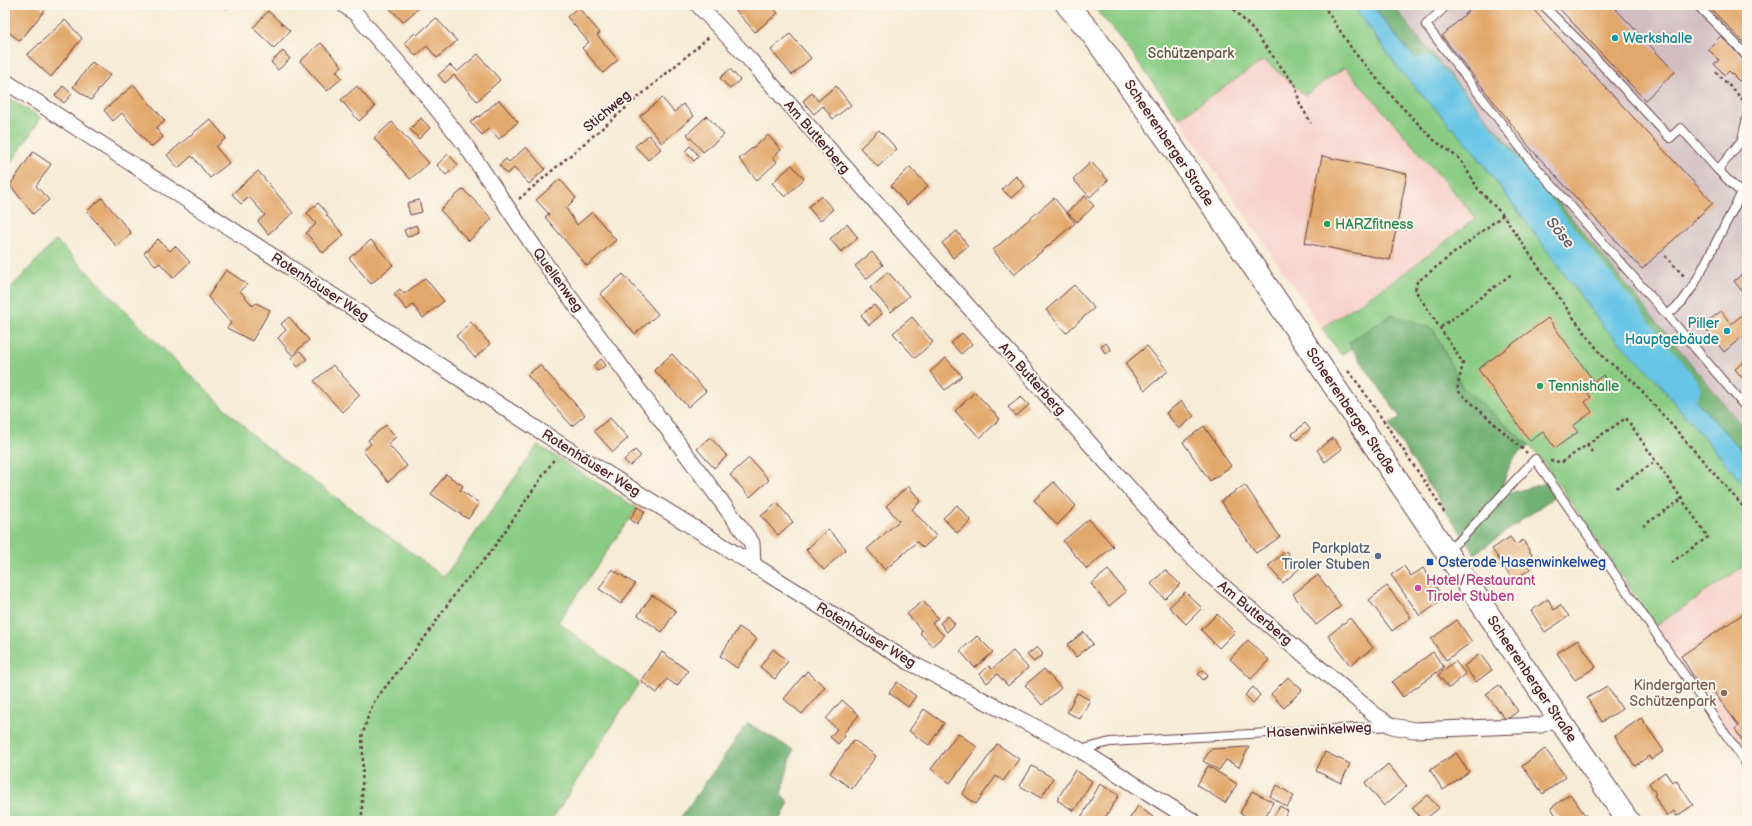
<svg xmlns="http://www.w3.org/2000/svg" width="1752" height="826" font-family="'Balsamiq Sans',sans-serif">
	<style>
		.built { fill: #f7d0ca }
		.industrial { fill: #d2bec2 }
		.green { fill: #8acc84; stroke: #6a7658 }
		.forest { fill: #6fb072; stroke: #5c684e }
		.water { fill: #68c5e6; stroke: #597288 }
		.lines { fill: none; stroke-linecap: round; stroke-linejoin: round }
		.river { stroke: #68c5e6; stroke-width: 28 }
		.building { fill: #e2a76a }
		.lane-casing { stroke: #643e45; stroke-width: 10 }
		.street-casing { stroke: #643e45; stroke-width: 17 }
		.primary-casing { stroke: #643e45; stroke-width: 24 }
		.path { stroke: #643e45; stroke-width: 2.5; stroke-dasharray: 3 3; stroke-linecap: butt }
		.lane { stroke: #fff; stroke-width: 8 }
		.street { stroke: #fff; stroke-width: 15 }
		.primary { stroke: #fff; stroke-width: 22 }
		.culture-dot { fill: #0f9aa8; stroke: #fbf7ec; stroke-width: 1.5 }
		.leisure-dot { fill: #2e9e5b; stroke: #fbf7ec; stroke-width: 1.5 }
		.service-dot { fill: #5c6f8a; stroke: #fbf7ec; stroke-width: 1.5 }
		.transit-dot { fill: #1a4fb4; stroke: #fbf7ec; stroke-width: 1.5 }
		.hotel-dot { fill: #d1479c; stroke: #fbf7ec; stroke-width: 1.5 }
		.education-dot { fill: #8d6e63; stroke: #fbf7ec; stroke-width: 1.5 }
		.labels { text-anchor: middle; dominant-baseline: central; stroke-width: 4; stroke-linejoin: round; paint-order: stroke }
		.culture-label { font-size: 14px; fill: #0d838f; stroke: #fbf7ec; text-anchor: start }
		.park-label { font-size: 14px; fill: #5d5346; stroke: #fbf7ec }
		.street-label { font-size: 14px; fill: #4a1f2b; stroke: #fbf7ec }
		.leisure-label { font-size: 14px; fill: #27864d; stroke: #fbf7ec; text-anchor: start }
		.service-label { font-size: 14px; fill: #4e5e75; stroke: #fbf7ec; text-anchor: end }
		.transit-label { font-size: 14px; fill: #164399; stroke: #fbf7ec; text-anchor: start }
		.hotel-label { font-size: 14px; fill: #b23c85; stroke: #fbf7ec; text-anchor: start }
		.education-label { font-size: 14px; fill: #785e54; stroke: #fbf7ec; text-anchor: end }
		.water-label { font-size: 15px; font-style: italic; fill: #535163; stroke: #fbf7ec }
	</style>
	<rect width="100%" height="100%" fill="#fbf7ec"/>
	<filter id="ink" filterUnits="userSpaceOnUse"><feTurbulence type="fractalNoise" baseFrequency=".025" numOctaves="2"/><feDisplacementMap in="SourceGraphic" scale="8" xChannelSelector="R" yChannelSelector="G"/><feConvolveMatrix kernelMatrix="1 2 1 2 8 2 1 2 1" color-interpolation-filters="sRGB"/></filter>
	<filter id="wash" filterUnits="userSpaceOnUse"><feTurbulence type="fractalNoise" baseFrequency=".012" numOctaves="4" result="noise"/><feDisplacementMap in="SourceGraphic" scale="16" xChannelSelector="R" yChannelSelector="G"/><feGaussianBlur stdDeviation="0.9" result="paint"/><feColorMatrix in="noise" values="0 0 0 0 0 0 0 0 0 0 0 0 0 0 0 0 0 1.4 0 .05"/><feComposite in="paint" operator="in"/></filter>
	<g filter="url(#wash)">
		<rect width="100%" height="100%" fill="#f7ebd7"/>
		<g class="built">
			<polygon points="1264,59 1305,95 1345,66 1476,218 1399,277 1322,328 1179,118"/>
			<polygon points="1747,564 1747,760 1656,626"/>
		</g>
		<polygon class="industrial" points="1393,5 1747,5 1747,432 1559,203 1423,44"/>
		<g class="green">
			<polygon points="1092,5 1353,5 1402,73 1472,149 1602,325 1657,380 1671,399 1747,488 1747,564 1656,626 1541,459 1530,446 1462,387 1433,329 1348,343 1351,348 1341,355 1322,328 1399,277 1476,218 1345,67 1305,95 1264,60 1179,118 1119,36"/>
			<polygon points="5,95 41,118 5,172"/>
			<polygon points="56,240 154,340 259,441 444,577 538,445 637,508 558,622 639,683 551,821 5,821 5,294"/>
		</g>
		<g class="forest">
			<path d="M1372 5H1393L1423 44 1559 203 1747 432V456C1730 440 1716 421 1699 404 1634 326 1572 246 1507 167 1462 113 1415 61 1372 5Z"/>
			<path d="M1392 314 1433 329 1462 387 1530 446C1513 453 1508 468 1503 485L1511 493 1545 483 1554 497 1475 554 1389 425 1400 417 1348 343Z"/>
			<polygon points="748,723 793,750 781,794 789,802 780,821 678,821"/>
		</g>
		<path class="water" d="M1353 5H1372L1395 35 1464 115 1561 232 1580 259 1699 404C1716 421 1730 440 1747 456V488L1671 399 1657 380 1602 325 1472 149 1402 73Z"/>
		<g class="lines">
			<polyline class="river" points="1425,70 1470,121 1686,389"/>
		</g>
		<g id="blocks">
			<g class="building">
				<polygon points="5,5 39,5 45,10 20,41 5,29"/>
				<polygon points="222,5 231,5 227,9"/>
				<polygon points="387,5 422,5 403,22"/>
				<polygon points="731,5 771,5 778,13 755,32"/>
				<polygon points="1475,5 1529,5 1713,203 1642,269 1531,149 1442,36"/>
				<polygon points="1556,5 1612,5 1675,72 1645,100"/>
				<polygon points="1707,5 1737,5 1747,15 1747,46"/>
				<polygon points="578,7 600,33 597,35 618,60 603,73 582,48 589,42 567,17"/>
				<polygon points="268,11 290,31 274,48 253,28"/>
				<polygon points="436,18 457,41 437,58 427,46 416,56 404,43 415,33 417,35"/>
				<polygon points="65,20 82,38 51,77 27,55"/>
				<polygon points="790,34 811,58 792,75 771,50"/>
				<polygon points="1721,36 1747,63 1747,73 1739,81 1729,71 1725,75 1714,64 1719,60 1708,49"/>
				<polygon points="321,43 342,66 336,71 342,78 327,91 300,61"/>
				<polygon points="283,51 290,59 278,70 271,62"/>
				<polygon points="478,54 500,80 477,101 454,75 445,83 438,75 450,65 457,72"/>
				<polygon points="92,62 110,75 91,100 73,87"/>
				<polygon points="730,69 740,80 730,89 720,78"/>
				<polygon points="134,85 165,121 156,128 163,137 151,147 122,113 113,121 104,110"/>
				<polygon points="63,86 72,94 64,103 55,95"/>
				<polygon points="357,86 375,107 359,121 341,100"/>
				<polygon points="836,86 851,105 833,119 823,106 814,114 803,101 812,93 818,101"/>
				<polygon points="662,98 674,112 683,104 694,116 662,143 640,116"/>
				<polygon points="499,100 518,122 499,139 489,128 482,135 470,122 478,116 479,117"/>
				<polygon points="707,116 724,135 703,152 687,134"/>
				<polygon points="421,118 430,128 419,139 410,129"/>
				<polygon points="210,119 226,138 216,147 229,163 210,178 192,156 178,168 167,155"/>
				<polygon points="392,122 429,163 410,179 374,138"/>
				<polygon points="879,130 897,149 878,167 860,148"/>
				<polygon points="649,135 661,149 648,160 635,146"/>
				<polygon points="768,135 781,150 773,157 777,162 757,180 739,159"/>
				<polygon points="690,146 699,156 694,161 685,151"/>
				<polygon points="526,147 545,169 529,184 514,168 507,174 499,165 506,159 509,162"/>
				<polygon points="33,152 51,164 36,186 49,200 33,214 10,185"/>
				<polygon points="448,154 458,165 446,175 437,165"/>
				<polygon points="1322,156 1407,174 1390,260 1305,243"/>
				<polygon points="1091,162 1108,180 1090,197 1073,179"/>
				<polygon points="792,165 804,179 785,197 772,183"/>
				<polygon points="910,167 928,186 907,205 891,186"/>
				<polygon points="258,171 293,213 268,234 258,221 265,215 249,197 241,204 232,194"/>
				<polygon points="1016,176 1025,186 1011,198 1002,189"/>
				<polygon points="560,179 576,198 566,208 577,225 592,212 616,240 587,266 545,217 549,214 536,200"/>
				<polygon points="463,189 492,219 469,241 440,210"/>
				<polygon points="821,196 833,209 820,221 808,207"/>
				<polygon points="1085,196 1094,206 1077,222 1067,212"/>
				<polygon points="102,198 131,233 116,246 87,211"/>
				<polygon points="1054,198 1075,223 1014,275 993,250"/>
				<polygon points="419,200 422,212 410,215 407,203"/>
				<polygon points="318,203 328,214 326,215 344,235 323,253 306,233 316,224 307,213"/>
				<polygon points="847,224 858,238 841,252 830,239"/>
				<polygon points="416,225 419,232 407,237 404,230"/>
				<polygon points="957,231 968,246 953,258 942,243"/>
				<polygon points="158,239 170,251 175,246 190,262 173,278 160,263 156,266 144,253"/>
				<polygon points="371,240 393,265 371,284 349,258"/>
				<polygon points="872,252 883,265 866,279 855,266"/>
				<polygon points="226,270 247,284 240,291 253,306 256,303 270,310 252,341 227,328 231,323 208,297"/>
				<polygon points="888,272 909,296 891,312 870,288"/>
				<polygon points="1744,273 1747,277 1747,297 1734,281"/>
				<polygon points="623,274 658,314 635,334 600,294"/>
				<polygon points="425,278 444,301 423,318 413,305 407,310 394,294 400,289 404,294"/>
				<polygon points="1074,285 1094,308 1066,333 1046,310"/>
				<polygon points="874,305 882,314 869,325 861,315"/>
				<polygon points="1721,311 1731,324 1747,311 1747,343 1742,337 1724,352 1703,325"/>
				<polygon points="289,317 309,340 292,355 278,338 286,330 281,324"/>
				<polygon points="912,317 933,342 915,358 893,333"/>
				<polygon points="1548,318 1595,383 1585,390 1591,397 1585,402 1592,412 1573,426 1578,432 1555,448 1543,432 1530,441 1478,369"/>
				<polygon points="471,322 490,344 475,358 456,336"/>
				<polygon points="962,333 972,344 961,354 951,343"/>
				<polygon points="1106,343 1111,350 1106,354 1101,347"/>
				<polygon points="1147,346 1168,371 1145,390 1125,364"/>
				<polygon points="300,351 307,359 298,367 291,358"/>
				<polygon points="672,354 706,391 688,407 654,370"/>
				<polygon points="946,358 962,376 945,390 930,372"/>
				<polygon points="601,359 606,365 598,371 593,366"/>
				<polygon points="1747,359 1747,384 1735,369"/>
				<polygon points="333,365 360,395 342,412 314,381"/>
				<polygon points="540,365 585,415 572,426 527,375"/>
				<polygon points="1603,375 1608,383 1601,388 1595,381"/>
				<polygon points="975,392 1000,419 980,438 955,411"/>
				<polygon points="1021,397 1029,405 1016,416 1008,407"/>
				<polygon points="1181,401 1194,416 1179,429 1166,413"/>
				<polygon points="610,418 628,438 613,452 594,431"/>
				<polygon points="1305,423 1310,429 1297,440 1292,434"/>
				<polygon points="386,425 396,437 388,444 407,466 388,482 363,451 371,444 368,440"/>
				<polygon points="1204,426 1231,466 1210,481 1183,442"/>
				<polygon points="710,437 727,456 714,468 697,449"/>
				<polygon points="1333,438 1342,449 1325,462 1317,450"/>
				<polygon points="635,450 641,456 630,466 624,460"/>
				<polygon points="749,458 769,480 750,497 730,475"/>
				<polygon points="446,474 463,486 460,490 479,503 468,519 431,494"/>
				<polygon points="1054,482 1076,506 1057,525 1034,500"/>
				<polygon points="1245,485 1280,537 1256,553 1221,501"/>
				<polygon points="908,486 921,501 912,509 936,536 923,548 917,542 885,570 867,549 899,521 886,506"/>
				<polygon points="777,503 793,522 778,535 761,516"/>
				<polygon points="957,505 971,521 957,533 943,518"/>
				<polygon points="638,507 645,512 637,524 630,519"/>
				<polygon points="1089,519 1113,546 1087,569 1063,541"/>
				<polygon points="828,529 846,549 824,570 806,550"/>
				<polygon points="1510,537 1516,545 1523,540 1533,557 1526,562 1530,569 1513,580 1492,549"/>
				<polygon points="1286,551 1300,568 1283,583 1268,566"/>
				<polygon points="1404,566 1411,576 1423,568 1444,599 1420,616 1391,575"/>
				<polygon points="612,569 635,584 621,604 599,589"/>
				<polygon points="1108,570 1126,592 1109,606 1091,584"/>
				<polygon points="1165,570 1180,584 1165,599 1151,584"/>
				<polygon points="1318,575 1341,606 1316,625 1293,594"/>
				<polygon points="1387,586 1411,617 1392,631 1369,600"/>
				<polygon points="1185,592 1202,608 1186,624 1169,607"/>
				<polygon points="652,595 676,611 662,632 638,615"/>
				<polygon points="1548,599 1554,610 1560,605 1569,616 1545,632 1531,611"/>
				<polygon points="923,601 938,618 932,623 944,636 932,646 920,633 922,631 907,614"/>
				<polygon points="1746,612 1747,741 1744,743 1735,729 1739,726 1711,688 1703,692 1681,656"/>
				<polygon points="1217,614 1235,632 1219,648 1201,630"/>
				<polygon points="948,616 955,624 947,632 940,623"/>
				<polygon points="1350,618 1373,648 1350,665 1328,636"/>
				<polygon points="1457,620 1472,642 1446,660 1431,639"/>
				<polygon points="739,627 757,639 737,668 720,656"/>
				<polygon points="1084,632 1093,644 1076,657 1067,645"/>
				<polygon points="977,636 993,652 975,668 960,651"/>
				<polygon points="1248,640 1269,660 1251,679 1230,659"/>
				<polygon points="1578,640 1596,667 1575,680 1557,653"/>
				<polygon points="1037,647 1043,654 1034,662 1027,655"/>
				<polygon points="773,649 788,661 775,679 760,667"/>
				<polygon points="1013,651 1028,668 1008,686 997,674 987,683 980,674 989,666 992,669"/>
				<polygon points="662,652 688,671 677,686 667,679 657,693 641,681"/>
				<polygon points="1433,652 1444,667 1403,697 1392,682"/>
				<polygon points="1480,654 1492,670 1476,682 1464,666"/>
				<polygon points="1455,661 1466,674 1449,688 1438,675"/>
				<polygon points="1044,669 1061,688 1042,705 1025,685"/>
				<polygon points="1203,670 1208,676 1203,680 1198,674"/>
				<polygon points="807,671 825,687 802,714 784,699"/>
				<polygon points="1288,677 1302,690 1284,708 1271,694"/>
				<polygon points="897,682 916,696 908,707 889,693"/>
				<polygon points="1499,685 1518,711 1506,720 1486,694"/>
				<polygon points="1607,686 1622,709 1602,722 1587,698"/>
				<polygon points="1253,687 1260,695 1253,703 1245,695"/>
				<polygon points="1077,693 1090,700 1080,719 1067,712"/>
				<polygon points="842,700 859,715 843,734 845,736 838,744 830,737 837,729 826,719"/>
				<polygon points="924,709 944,723 929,745 909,731"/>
				<polygon points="1641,718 1664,751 1651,760 1649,756 1635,766 1615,736"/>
				<polygon points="958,733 977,747 950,783 931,769"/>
				<polygon points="854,740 876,756 852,789 830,773"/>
				<polygon points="997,744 1019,759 1003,781 996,776 976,804 962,794"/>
				<polygon points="1249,747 1239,767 1226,760 1219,770 1203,761 1211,749"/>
				<polygon points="1545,749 1566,777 1543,794 1522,766"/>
				<polygon points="1325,752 1350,764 1341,783 1316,771"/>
				<polygon points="1456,753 1469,772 1443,790 1430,770"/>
				<polygon points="1388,764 1407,786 1384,806 1365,783"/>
				<polygon points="1032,766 1053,778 1041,798 1020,786"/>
				<polygon points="1208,766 1237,784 1225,803 1197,785"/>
				<polygon points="1075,770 1092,781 1074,811 1057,800"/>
				<polygon points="1665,772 1672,782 1676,780 1693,805 1677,816 1674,811 1667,816 1654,795 1656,794 1649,783"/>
				<polygon points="1100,784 1119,795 1103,821 1079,821"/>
				<polygon points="1277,785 1294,796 1287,807 1270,796"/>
				<polygon points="1252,791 1273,802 1263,821 1255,821 1240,813"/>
				<polygon points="1570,794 1588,819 1585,821 1560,821 1551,808"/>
				<polygon points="1427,795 1439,808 1423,821 1412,808"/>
				<polygon points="1138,806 1153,817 1151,821 1128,821"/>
				<polygon points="1280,806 1288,811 1282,821 1271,821"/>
			</g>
		</g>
	</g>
	<g filter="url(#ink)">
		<use href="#blocks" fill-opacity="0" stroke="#643e45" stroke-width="1"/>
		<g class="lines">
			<g class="lane-casing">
				<g id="lane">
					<polyline points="1447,5 1426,25 1529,159 1667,315 1747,409"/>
					<polyline points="1543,5 1585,47 1670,138 1681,128 1718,170 1747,199"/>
					<polyline points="1697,5 1736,44 1747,57"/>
					<polyline points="1718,170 1742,140 1747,117"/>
					<polyline points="1667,315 1682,302 1694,285 1741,194"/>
					<polyline points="1446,551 1461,539 1535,459 1747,765"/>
					<polyline points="1080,750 1110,742 1391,726"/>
				</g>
			</g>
			<g class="street-casing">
				<g id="street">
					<polyline points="344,5 356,14 421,89 464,143 549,269 752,543 753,565"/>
					<polyline points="698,5 750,60 1184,550 1211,576 1374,714 1392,726 1414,730 1541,725 1558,718"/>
					<polyline points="5,81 563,446 909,662 1080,750 1193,821"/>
				</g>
			</g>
			<g class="primary-casing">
				<polyline id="primary" points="1067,5 1092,34 1172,146 1628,821"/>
			</g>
			<g class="path">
				<polyline points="1230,5 1253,30 1295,85 1300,104 1311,123"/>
				<polyline points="1323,5 1354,52 1396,101 1434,140 1460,159 1478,189 1503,215 1570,313 1604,358 1634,382 1747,511"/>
				<polyline points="1716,72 1747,104"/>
				<polyline points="519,199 709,37"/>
				<polyline points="1503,215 1417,282 1415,290 1463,363 1457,390 1527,453"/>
				<polyline points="1665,256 1685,277"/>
				<polyline points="1441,327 1513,273"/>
				<polyline points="1348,371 1360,386 1435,497 1445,514"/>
				<polyline points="1587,445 1592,452"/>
				<polyline points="1550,461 1562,462 1626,418 1708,537 1669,564"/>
				<polyline points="1616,488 1656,461"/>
				<polyline points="1643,526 1682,499"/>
				<polyline points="362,821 362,788 363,756 362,737 369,713 375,700 426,636 459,588 490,553 555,458"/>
			</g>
			<use href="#lane" class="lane"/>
			<use href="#street" class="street"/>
			<use href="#primary" class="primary"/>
		</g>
	</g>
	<g class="culture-dot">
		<circle cx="1615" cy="38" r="4"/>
		<circle cx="1727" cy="331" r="4"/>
	</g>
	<g class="leisure-dot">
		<circle cx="1327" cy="224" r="4"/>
		<circle cx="1540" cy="386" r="4"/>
	</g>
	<circle class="service-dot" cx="1378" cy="556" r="4"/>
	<rect class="transit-dot" x="1426" y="558" width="8" height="8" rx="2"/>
	<circle class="hotel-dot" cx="1418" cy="588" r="4"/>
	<circle class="education-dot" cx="1724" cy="693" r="4"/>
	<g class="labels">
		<g class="culture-label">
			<text x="1623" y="38">Werkshalle</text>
			<text x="1719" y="323" text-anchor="end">Piller<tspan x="1719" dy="16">Hauptgebäude</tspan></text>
		</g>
		<g class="park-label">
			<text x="1191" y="53">Schützenpark</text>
		</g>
		<g class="street-label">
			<text transform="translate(607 111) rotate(-40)">Stichweg</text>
			<text transform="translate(817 137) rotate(49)">Am Butterberg</text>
			<text transform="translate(1169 143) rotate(56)">Scheerenberger Straße</text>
			<text transform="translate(558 280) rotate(54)">Quellenweg</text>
			<text transform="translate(320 287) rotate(33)">Rotenhäuser Weg</text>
			<text transform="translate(1032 379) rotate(48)">Am Butterberg</text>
			<text transform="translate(1351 411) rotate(56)">Scheerenberger Straße</text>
			<text transform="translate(591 463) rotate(32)">Rotenhäuser Weg</text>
			<text transform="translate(1255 613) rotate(40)">Am Butterberg</text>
			<text transform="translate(866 635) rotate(31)">Rotenhäuser Weg</text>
			<text transform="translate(1532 679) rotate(56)">Scheerenberger Straße</text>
			<text transform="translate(1319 730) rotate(-3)">Hasenwinkelweg</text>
		</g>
		<g class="leisure-label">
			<text x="1335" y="224">HARZfitness</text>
			<text x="1548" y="386">Tennishalle</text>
		</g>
		<g class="service-label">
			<text x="1370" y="548">Parkplatz<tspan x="1370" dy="16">Tiroler Stuben</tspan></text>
		</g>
		<g class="transit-label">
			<text x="1438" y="562">Osterode Hasenwinkelweg</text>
		</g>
		<g class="hotel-label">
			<text x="1426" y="580">Hotel/Restaurant<tspan x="1426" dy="16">Tiroler Stuben</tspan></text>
		</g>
		<g class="education-label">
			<text x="1716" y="685">Kindergarten<tspan x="1716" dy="16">Schützenpark</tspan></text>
		</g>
		<g class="water-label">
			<text transform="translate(1560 233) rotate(51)">Söse</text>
		</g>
	</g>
	<rect width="1752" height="826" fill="none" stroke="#fbf7ec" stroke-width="20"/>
</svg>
